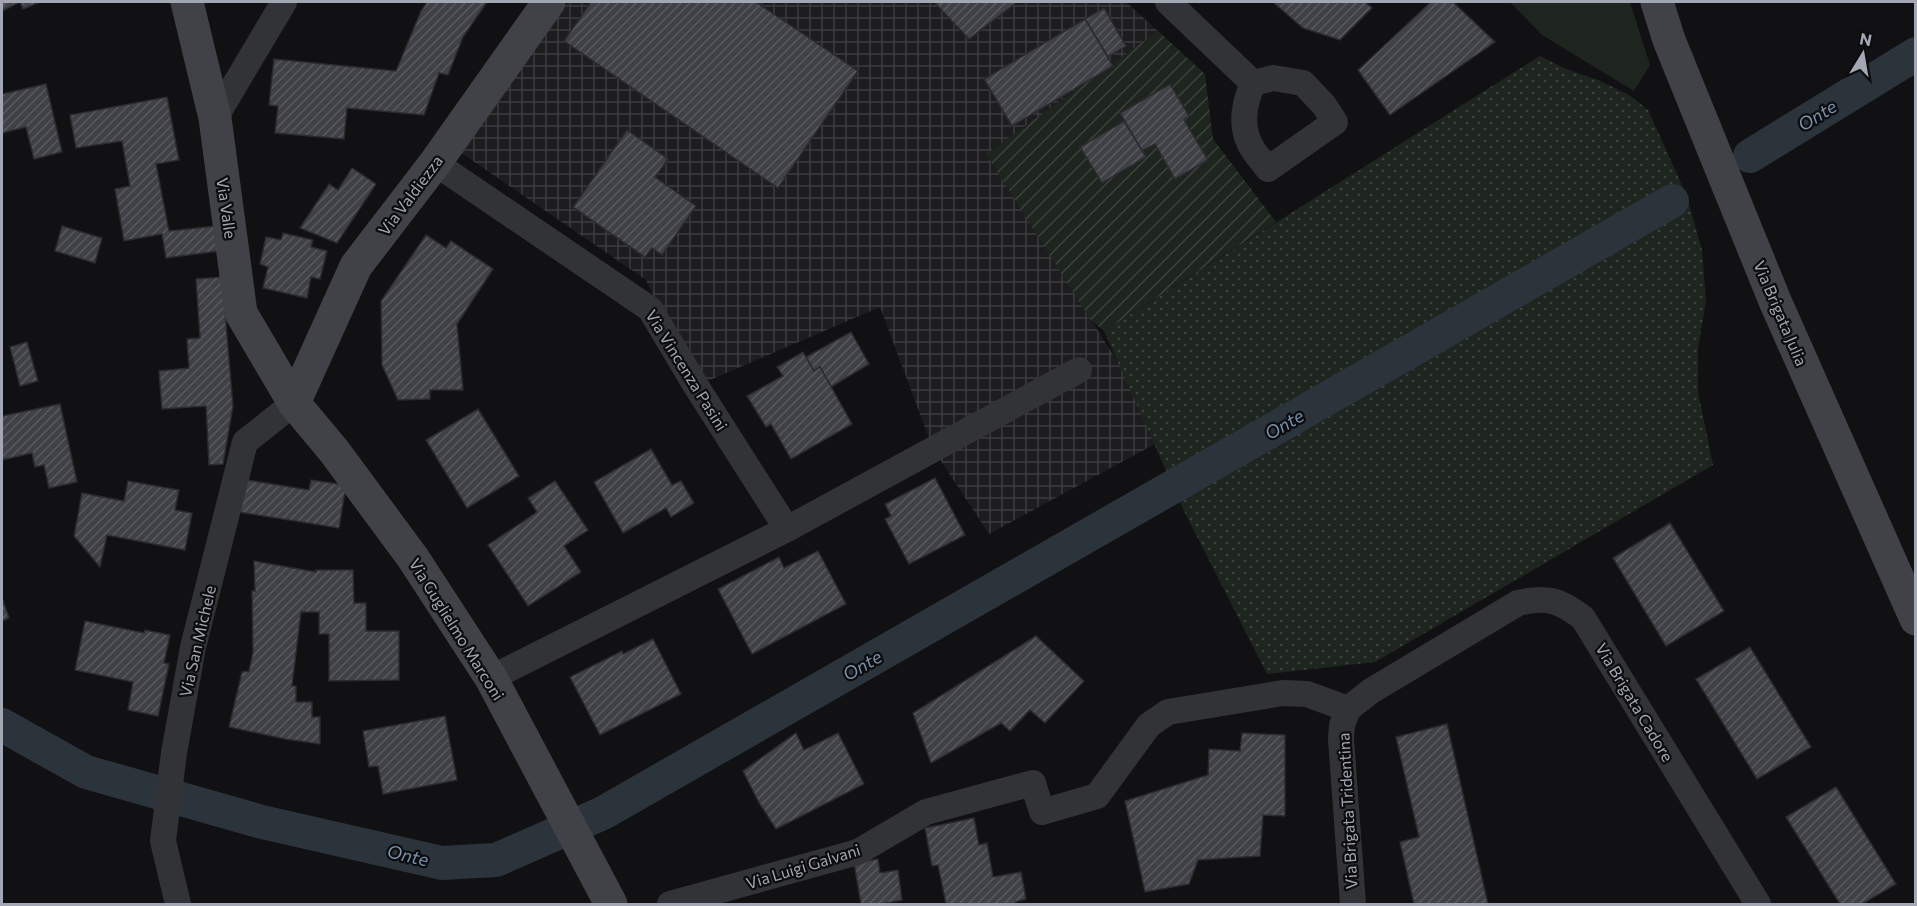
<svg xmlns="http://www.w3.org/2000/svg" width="1917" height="906" font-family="Commissioner,sans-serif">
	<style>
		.industrial { fill: url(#industrial-grid) }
		.grass { fill: #1e251f }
		.park { fill: url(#park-dots) }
		.garden { fill: url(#garden-furrows) }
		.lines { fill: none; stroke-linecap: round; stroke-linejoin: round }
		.canal { stroke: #2b333b; stroke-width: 34 }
		.building { fill: url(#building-hatch); stroke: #2b2b2f; stroke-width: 1.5 }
		.street { stroke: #323337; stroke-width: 26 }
		.secondary { stroke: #404247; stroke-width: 33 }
		.labels { text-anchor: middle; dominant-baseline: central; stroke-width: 4.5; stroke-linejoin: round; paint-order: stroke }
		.street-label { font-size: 16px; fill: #a3a7b3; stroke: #0c0c0e }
		.water-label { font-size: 18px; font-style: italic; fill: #7993ae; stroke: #0c0c0e }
	</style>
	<defs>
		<pattern id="industrial-grid" width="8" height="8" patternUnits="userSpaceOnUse" patternTransform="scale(1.5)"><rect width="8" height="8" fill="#1d1d20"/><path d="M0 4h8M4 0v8" fill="none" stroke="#3b3b3e"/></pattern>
		<pattern id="park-dots" width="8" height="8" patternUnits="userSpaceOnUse" patternTransform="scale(1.5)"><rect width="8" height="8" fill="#1e251f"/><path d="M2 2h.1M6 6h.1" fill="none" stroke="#3c423d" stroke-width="1.8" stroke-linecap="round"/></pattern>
		<pattern id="garden-furrows" width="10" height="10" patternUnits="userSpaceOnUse" patternTransform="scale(1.5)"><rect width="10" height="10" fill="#1e251f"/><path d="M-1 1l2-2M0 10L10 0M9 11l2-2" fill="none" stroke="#3c423d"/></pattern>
		<pattern id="building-hatch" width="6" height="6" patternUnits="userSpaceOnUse" patternTransform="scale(1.5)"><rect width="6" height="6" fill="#404146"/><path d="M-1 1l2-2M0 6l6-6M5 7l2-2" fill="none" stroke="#585a5e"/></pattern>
	</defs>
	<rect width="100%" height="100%" fill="#111113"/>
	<polygon class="industrial" points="548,2 1126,2 1158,31 986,154 1166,438 989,534 933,449 880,307 696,386 646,280 460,152"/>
	<polygon class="grass" points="1510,2 1630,2 1650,65 1634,91 1542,35"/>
	<polygon class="park" points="1540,56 1566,69 1598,80 1629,95 1648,110 1686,194 1702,250 1706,301 1698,348 1698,392 1713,465 1375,662 1267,674 1184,511 1104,331"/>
	<polygon class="garden" points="1158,31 1205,74 1213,139 1276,222 1104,331 1090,319 986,154"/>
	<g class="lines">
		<g class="canal">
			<polyline points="1750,156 1916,54"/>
			<polyline points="2,725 86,772 262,822 442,863 496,860 603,813 1672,201"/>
		</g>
	</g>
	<g class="building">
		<polygon points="2,2 40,2 23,9 20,2 2,11"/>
		<polygon points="427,2 487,2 463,37 448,75 439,73 424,115 347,108 344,139 275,133 278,106 269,105 274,59 396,71 421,11"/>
		<polygon points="591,2 756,2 858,71 778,188 564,41"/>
		<polygon points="934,2 1017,2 969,39"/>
		<polygon points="1273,2 1365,2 1372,8 1340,40 1303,28"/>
		<polygon points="1431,2 1453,2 1495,42 1390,115 1358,70"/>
		<polygon points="1104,8 1126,46 1108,57 1085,19"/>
		<polygon points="1085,19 1113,66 1012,126 984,79"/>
		<polygon points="46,84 62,152 34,159 26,127 2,133 2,94"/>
		<polygon points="1170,84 1189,116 1184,120 1208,160 1175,179 1155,144 1142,151 1120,113"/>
		<polygon points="167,97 179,160 156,164 169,231 216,226 218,251 166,258 162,234 124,241 115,189 130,186 122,141 76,148 70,115"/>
		<polygon points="1124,121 1146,157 1102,183 1080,147"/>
		<polygon points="627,130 668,159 655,177 696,206 662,255 652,248 645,257 573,207"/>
		<polygon points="352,168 376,184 337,243 300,228 329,184 338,190"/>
		<polygon points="62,226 102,238 95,263 55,251"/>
		<polygon points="283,233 313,240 311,247 327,251 320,279 311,277 307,298 263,288 268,267 260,264 266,237 281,240"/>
		<polygon points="426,235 446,248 451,241 493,269 457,324 463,390 430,390 430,399 398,400 382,365 381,301"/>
		<polygon points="222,277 233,406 223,464 209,465 206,406 162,409 159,371 189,368 187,339 200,338 196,279"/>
		<polygon points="851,332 869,364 831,387 820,367 814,371 806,357"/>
		<polygon points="27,342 38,381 20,386 10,347"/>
		<polygon points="803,352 814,371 820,367 852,424 791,459 771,424 766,427 747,396 783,376 777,367"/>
		<polygon points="60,404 77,482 49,488 44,465 35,467 32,453 2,460 2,416"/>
		<polygon points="478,409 519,476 467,508 426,440"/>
		<polygon points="651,449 672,485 681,481 694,503 671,517 666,508 623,533 594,482"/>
		<polygon points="935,478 965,535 909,564 885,519 891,516 885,504"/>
		<polygon points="247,480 309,490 311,480 346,485 339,528 238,512"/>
		<polygon points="128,481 179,490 175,510 192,513 185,550 107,535 100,567 74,536 82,493 124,501"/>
		<polygon points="555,481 588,530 564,546 581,572 528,606 488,545 537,512 528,498"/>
		<polygon points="1670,523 1724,611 1666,646 1613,558"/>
		<polygon points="818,551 846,604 752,654 718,589 779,557 784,568"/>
		<polygon points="254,561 316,572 316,570 353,570 354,603 366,603 366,631 399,631 399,680 329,681 329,634 319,634 319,612 301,612 292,686 296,686 296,702 312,702 312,717 320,717 320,744 285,739 229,727 242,672 249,671 253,652 252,591 255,591"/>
		<polygon points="2,598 9,618 2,621"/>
		<polygon points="85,621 144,633 145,630 170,635 164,663 169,664 158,716 128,710 133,682 75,670"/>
		<polygon points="1036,636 1084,681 1045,723 1030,710 1010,731 1001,723 931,763 913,713"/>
		<polygon points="653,639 681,694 600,735 570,677 622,651 623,654"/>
		<polygon points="1750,647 1811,747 1757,779 1696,679"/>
		<polygon points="445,716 457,780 383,794 378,766 369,767 363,731"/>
		<polygon points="1447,724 1488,904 1414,904 1400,842 1419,837 1396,737"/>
		<polygon points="796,733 804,750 838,733 864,784 776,829 758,801 743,771"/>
		<polygon points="1242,733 1285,735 1285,816 1263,815 1260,856 1198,860 1189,884 1145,892 1125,801 1208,775 1209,749 1240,751"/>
		<polygon points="1836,787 1896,884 1862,904 1840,904 1786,817"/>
		<polygon points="974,818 979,845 987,843 993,877 1021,872 1026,899 1015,902 1015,904 946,904 938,865 932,866 925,828"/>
		<polygon points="878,859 880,873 898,870 902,900 881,904 861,904 854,863"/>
	</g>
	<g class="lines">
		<g class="street">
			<polyline points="1168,2 1253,83"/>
			<path d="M1273 78 1303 83 1324 105 1335 122 1268 169C1262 161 1252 151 1249 142 1240 122 1245 102 1253 83Z"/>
			<polyline points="215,118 284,2"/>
			<polyline points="435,163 650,309 696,386 787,529"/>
			<polyline points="491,678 787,529 1079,370"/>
			<polyline points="178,904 163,841 174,753 193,647 245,442 294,403"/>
			<polyline points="670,904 858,852 926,812 1033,783 1042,812 1097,796 1149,725 1168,712 1283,693 1307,694 1348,709"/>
			<path d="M1353 904 1341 739 1342 725 1348 709 1371 691 1518 603C1548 596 1559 600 1583 618L1758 904"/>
		</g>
		<g class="secondary">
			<polyline points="187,2 215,118 241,313 294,403 334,451 413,558 491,678 611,904"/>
			<polyline points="1657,2 1669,40 1775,301 1916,619"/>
			<polyline points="294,403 356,266 435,163 549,2"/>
		</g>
	</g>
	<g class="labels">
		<g class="street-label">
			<text transform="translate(410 195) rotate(-53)">Via Valdiezza</text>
			<text transform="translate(227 208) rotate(82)">Via Valle</text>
			<text transform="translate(1781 313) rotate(67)">Via Brigata Julia</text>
			<text transform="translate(687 370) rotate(58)">Via Vincenza Pasini</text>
			<text transform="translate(457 629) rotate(58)">Via Guglielmo Marconi</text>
			<text transform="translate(197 641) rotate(-77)">Via San Michele</text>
			<text transform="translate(1635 702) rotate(59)">Via Brigata Cadore</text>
			<text transform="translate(1347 811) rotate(-93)">Via Brigata Tridentina</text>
			<text transform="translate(803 866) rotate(-17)">Via Luigi Galvani</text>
		</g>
		<g class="water-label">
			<text transform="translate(1817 115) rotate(-32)">Onte</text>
			<text transform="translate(1284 424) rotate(-30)">Onte</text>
			<text transform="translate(862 665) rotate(-30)">Onte</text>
			<text transform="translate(408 855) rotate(13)">Onte</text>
		</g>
	</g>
	<rect width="1917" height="906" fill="none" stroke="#a3a7b3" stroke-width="6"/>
	<g transform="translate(1863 54) rotate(11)" stroke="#0c0c0e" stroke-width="4.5" paint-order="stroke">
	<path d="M0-4.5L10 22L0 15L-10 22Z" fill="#a3a7b3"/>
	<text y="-9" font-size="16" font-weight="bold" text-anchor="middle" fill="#a3a7b3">N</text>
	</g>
</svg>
